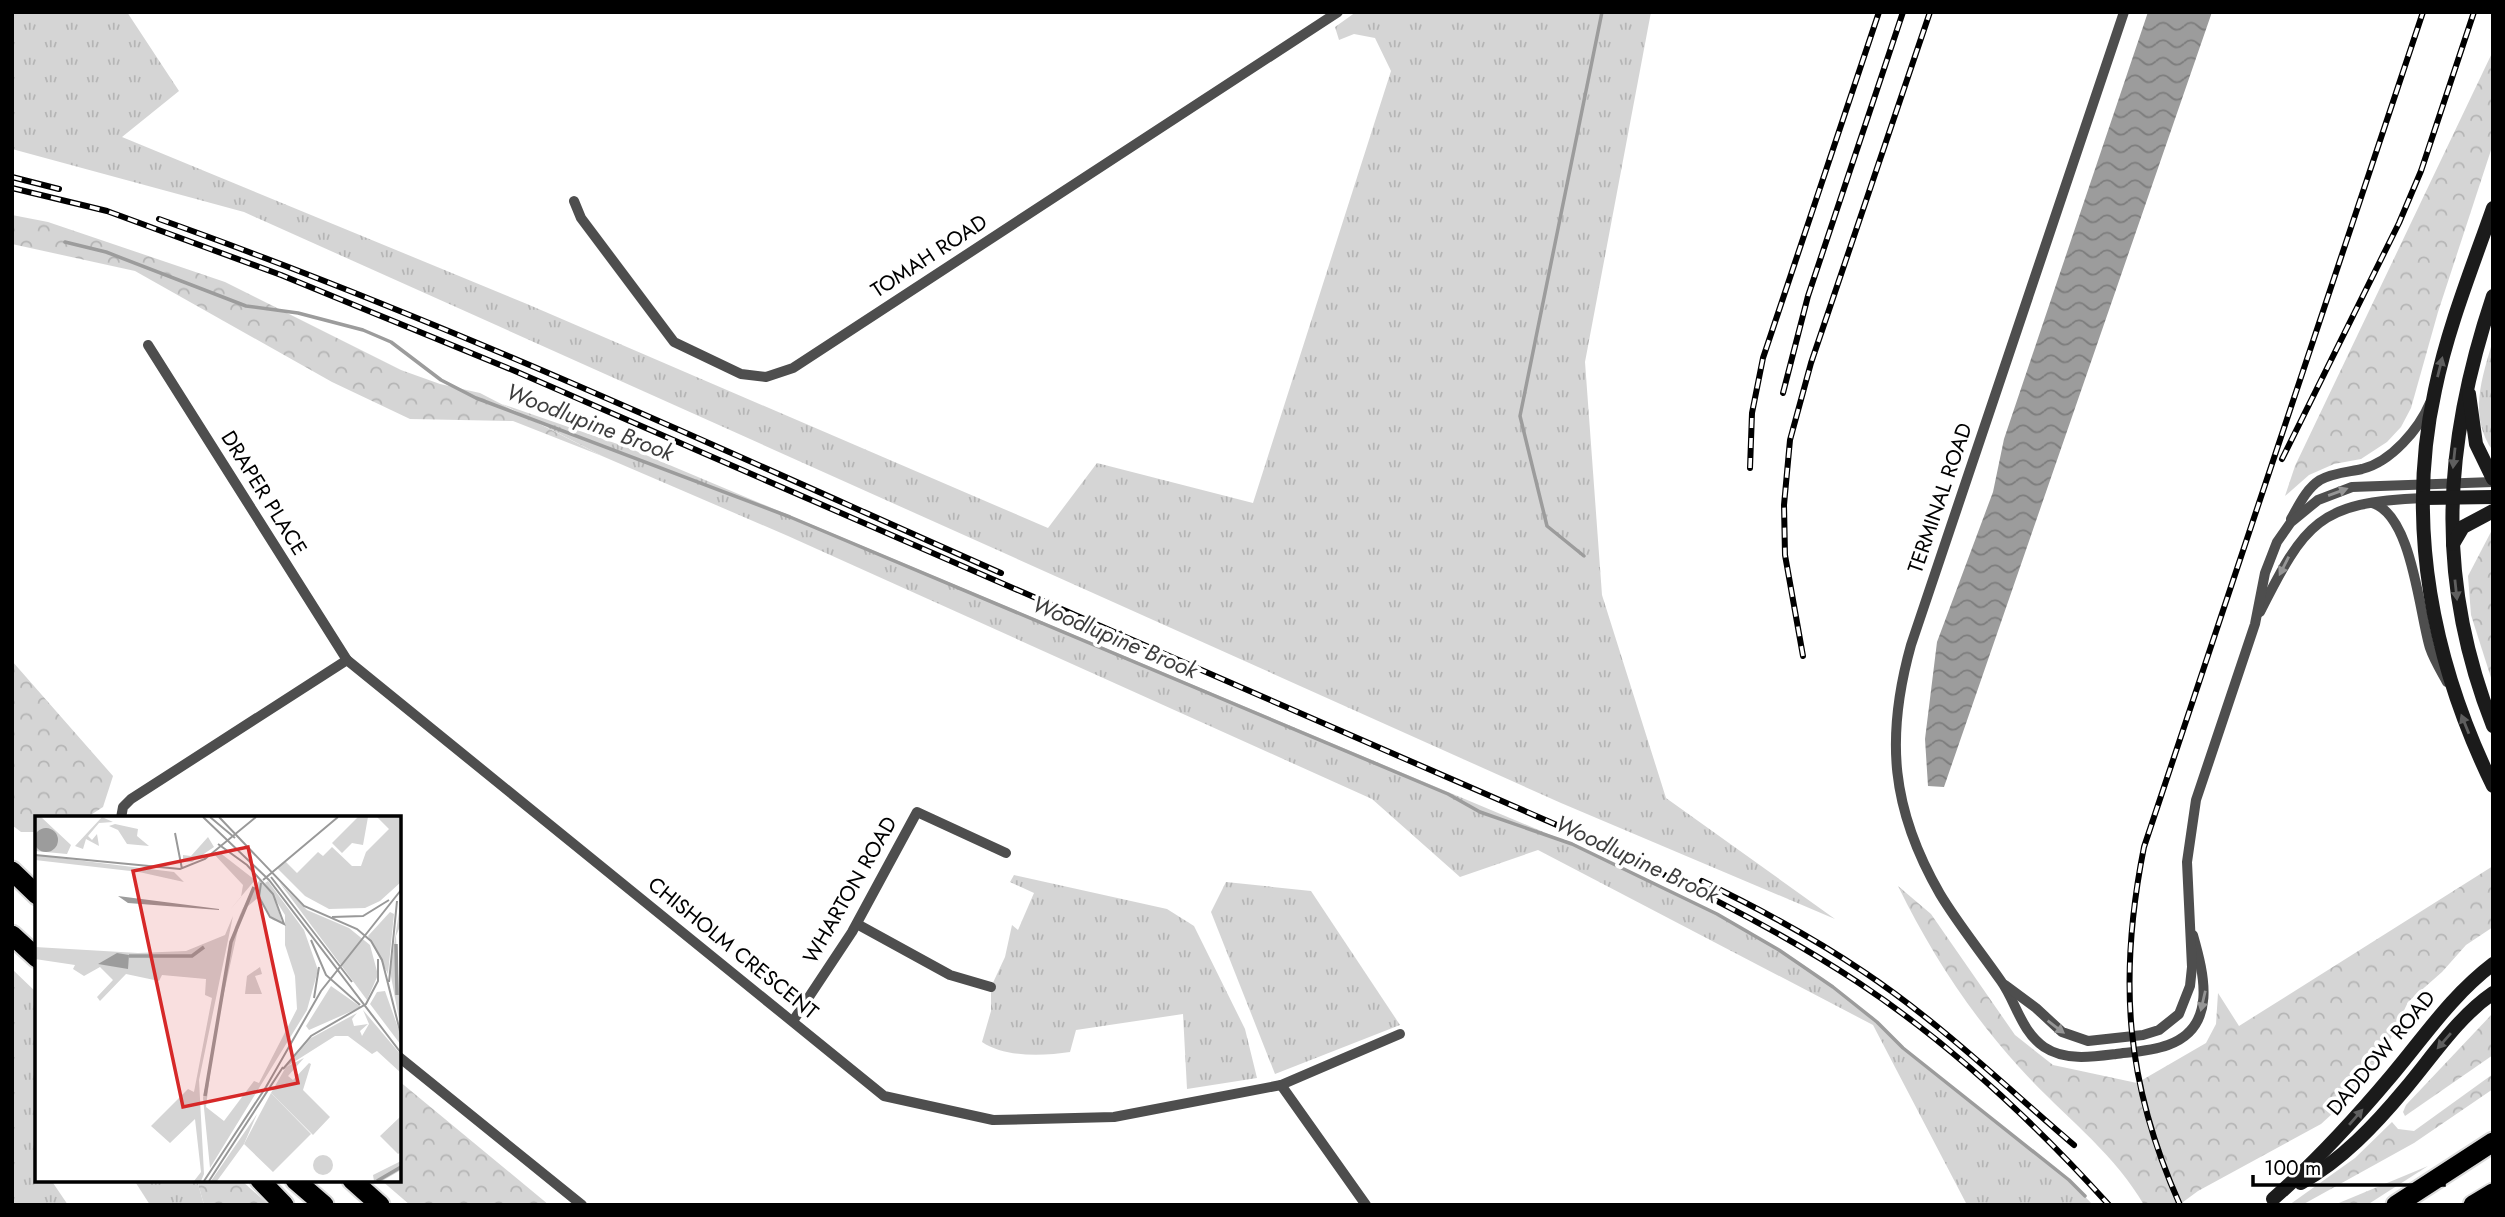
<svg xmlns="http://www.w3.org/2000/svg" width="2505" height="1217" font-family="Jost,sans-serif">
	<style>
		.grass { fill: url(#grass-tufts) }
		.forest { fill: url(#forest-crowns) }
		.water { fill: url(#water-waves) }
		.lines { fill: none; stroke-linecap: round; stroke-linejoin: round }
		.stream { stroke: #9c9c9c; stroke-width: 3.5 }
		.highway-casing { stroke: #dbdbdb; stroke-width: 23 }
		.street { stroke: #4e4e4e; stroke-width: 10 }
		.secondary { stroke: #1b1b1b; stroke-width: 14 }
		.highway { stroke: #000; stroke-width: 19 }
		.rail-casing { stroke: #000; stroke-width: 6 }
		.rail { stroke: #fff; stroke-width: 3.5; stroke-dasharray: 10; stroke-linecap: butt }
		.oneway { fill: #5f5f5f }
		.oneway2 { fill: #959595 }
		.labels { text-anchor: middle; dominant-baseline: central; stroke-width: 7; stroke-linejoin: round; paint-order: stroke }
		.street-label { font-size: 21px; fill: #000; stroke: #fff }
		.water-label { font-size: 23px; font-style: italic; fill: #3d3d3d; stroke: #fff }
		.inset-river { fill: none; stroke: #9c9c9c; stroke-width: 3.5 }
		.inset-road { fill: none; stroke: #999; stroke-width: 2 }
		.view { fill: #d62828; fill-opacity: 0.15; stroke: #d62828; stroke-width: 3.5 }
		.inset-edge { fill: none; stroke: #000; stroke-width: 3.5 }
	</style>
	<defs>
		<pattern id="grass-tufts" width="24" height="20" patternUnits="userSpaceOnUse" patternTransform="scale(1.75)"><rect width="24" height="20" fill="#d5d5d5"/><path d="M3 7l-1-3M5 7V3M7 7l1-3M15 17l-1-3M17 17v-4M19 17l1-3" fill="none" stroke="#b5b5b5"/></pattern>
		<pattern id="forest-crowns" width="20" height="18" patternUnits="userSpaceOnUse" patternTransform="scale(1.75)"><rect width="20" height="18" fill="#d5d5d5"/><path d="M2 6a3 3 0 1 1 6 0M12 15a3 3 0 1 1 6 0" fill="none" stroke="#b5b5b5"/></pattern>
		<pattern id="water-waves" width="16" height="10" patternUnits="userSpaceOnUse" patternTransform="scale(1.75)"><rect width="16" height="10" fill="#9c9c9c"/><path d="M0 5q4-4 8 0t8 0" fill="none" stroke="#7d7d7d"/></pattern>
	</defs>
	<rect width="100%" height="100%" fill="#fff"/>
	<g class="grass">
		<polygon points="12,12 127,12 179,91 122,137 527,304 1048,528 1097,463 1253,503 1391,71 1375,38 1354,34 1339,40 1335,27 1356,12 1651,12 1585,362 1602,595 1666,798 1835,919 1561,803 244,212 12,149"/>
		<path d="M2493 340V451C2468 416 2482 378 2493 340Z"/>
		<polygon points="502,404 629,448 1572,844 1717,914 1779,950 1833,987 1877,1022 1903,1048 2069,1180 2093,1205 1967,1205 1873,1025 1538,850 1460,877 1372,799 788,536 602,456"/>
		<path d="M1014 875 1167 909 1194 926 1245 1029 1257 1078 1187 1089 1183 1014 1076 1030 1070 1052C1044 1056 1006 1058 982 1042L991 1011V987L1005 957 1012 925 1018 930 1034 893 1010 882Z"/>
		<polygon points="1226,882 1311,891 1400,1025 1275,1074 1211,912"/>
		<polygon points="12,969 37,993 37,1180 51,1180 68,1205 12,1205"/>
		<polygon points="134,1180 197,1180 204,1205 150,1205"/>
	</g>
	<g class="forest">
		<polygon points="2493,51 2493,144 2438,312 2411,408 2401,427 2387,442 2361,459 2334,464 2309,475 2285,496 2295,466"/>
		<polygon points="12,215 48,222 225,282 401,370 440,384 480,393 602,456 513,421 410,419 332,382 135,271 12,244"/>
		<polygon points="2493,528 2493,684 2471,615 2468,576"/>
		<polygon points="12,661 113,776 103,807 86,818 37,818 37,832 21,832 12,825"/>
		<path d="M2493 866V927L2466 945 2442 972 2408 1002 2385 1051 2354 1094 2321 1124 2198 1191 2179 1205H2144C2113 1151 2060 1113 2019 1067 1969 1012 1931 953 1898 886L1931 914 2015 1035 2053 1065 2137 1083 2206 1043 2216 1024 2218 993 2239 1026Z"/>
		<polygon points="2493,1013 2493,1055 2405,1116 2403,1112 2406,1105"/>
		<polygon points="2493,1074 2493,1089 2414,1143 2302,1205 2289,1205 2355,1158 2392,1122 2398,1129 2414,1131"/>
		<polygon points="399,1081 549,1205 410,1205 381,1180 399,1180"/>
		<polygon points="2428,1166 2367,1205 2334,1205"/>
		<polygon points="197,1180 241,1180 269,1205 204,1205"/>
	</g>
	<polygon class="water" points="2148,12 2212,12 1944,787 1928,786 1925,739 1937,642 1993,492 2004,439"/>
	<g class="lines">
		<g class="stream">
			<polyline points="65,242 106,252 246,306 298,313 363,330 391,342 441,380 476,398 790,517 1448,794 1480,812 1572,844 1717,914 1779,950 1833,987 1877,1022 1903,1048 2069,1180 2085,1196"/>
			<polyline points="1584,556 1547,526 1520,416 1602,12"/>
		</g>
		<g class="highway-casing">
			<g id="highway">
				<polyline points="12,871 37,895"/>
				<polyline points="12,935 37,958"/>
				<polyline points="260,1180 284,1205"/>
				<polyline points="295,1180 324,1205"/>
				<polyline points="352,1180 380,1205"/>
				<polyline points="2396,1205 2493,1142"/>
				<polyline points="2473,1205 2493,1193"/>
			</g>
		</g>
		<g class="street">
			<path d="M2124 12 1911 645C1885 738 1891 809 1940 894 1958 924 1981 952 2001 981 2016 1002 2021 1031 2044 1047 2065 1061 2092 1057 2116 1054 2132 1052 2152 1051 2168 1045 2218 1027 2204 974 2193 935"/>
			<polyline points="574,201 581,218 674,342 741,374 766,377 793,368 1338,12"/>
			<polyline points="148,345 347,660"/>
			<path d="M2372 503C2412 514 2419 612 2430 648 2434 660 2441 671 2447 682"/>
			<path d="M2291 519C2299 505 2306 489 2320 480 2332 473 2348 472 2362 469 2391 462 2419 429 2430 403"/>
			<path d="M2260 612C2305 523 2318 502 2424 498"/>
			<polyline points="121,818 123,807 131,799 347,660 884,1096 993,1120 1114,1117 1281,1085 1366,1205"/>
			<polyline points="857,924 950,975 991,987"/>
			<polyline points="2005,985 2036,1008 2062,1032 2088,1041 2143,1035 2159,1030 2179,1014 2190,986 2192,967 2187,862 2196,800 2255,624 2265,573 2277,542 2291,522 2318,500 2352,487 2493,482"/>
			<polyline points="793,1021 852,932 917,812 1006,853"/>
			<polyline points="399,1057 582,1205"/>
			<polyline points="1281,1085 1400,1034"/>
		</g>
		<g class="secondary">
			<path d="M2493 208C2472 268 2448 327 2435 390 2405 526 2433 663 2493 786"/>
			<path d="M2493 296C2443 445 2435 579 2493 726"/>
			<polyline points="2469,394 2476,444 2493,479"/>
			<polyline points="2424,498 2493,497"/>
			<polyline points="2453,544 2463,527 2493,511"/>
			<path d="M2301 1183C2342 1160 2375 1125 2405 1089 2433 1056 2457 1018 2493 993"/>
			<path d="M2273 1199C2317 1161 2355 1119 2392 1075 2425 1036 2451 996 2493 964"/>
		</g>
		<use href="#highway" class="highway"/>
		<g class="rail-casing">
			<g id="rail">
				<polyline points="12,177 59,189"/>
				<path d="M12 188 107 211 281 275 515 371 1573 832C1671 877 1768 923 1859 983 1951 1044 2035 1123 2109 1205"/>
				<path d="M159 219C446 321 723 450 1001 573"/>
				<polyline points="1783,393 1808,296 1903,12"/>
				<polyline points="2282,459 2399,223 2421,171 2474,12"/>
				<polyline points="1750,468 1752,413 1763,358 1879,12"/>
				<polyline points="1803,656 1785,555 1784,505 1790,440 1811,363 1930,12"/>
				<path d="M1702 881C1758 908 1812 937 1864 972 1939 1022 2006 1087 2074 1145"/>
				<path d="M2180 1205C2125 1082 2118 978 2144 847L2423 12"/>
			</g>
		</g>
		<use href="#rail" class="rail"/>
	</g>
	<defs><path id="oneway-solid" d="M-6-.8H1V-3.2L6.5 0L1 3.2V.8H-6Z" transform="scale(1.75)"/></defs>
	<g class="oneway">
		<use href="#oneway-solid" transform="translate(2440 367) rotate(-76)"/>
		<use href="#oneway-solid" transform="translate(2454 458) rotate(96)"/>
		<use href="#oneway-solid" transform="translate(2456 590) rotate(84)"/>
		<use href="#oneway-solid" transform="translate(2465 724) rotate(-112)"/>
		<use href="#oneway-solid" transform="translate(2444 1041) rotate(131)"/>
		<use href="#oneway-solid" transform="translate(2356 1117) rotate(-49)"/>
	</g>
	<g class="oneway2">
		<use href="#oneway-solid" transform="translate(2338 492) rotate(-20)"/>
		<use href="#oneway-solid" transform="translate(2284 566) rotate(117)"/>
		<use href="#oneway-solid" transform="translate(2203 1001) rotate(103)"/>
		<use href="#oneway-solid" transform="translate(2056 1027) rotate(37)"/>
	</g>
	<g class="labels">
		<g class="street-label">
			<text transform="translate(929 256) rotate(-33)">TOMAH ROAD</text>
			<text transform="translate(264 493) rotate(58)">DRAPER PLACE</text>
			<text transform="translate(1940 498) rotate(-71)">TERMINAL ROAD</text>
			<text transform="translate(850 890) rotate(-60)">WHARTON ROAD</text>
			<text transform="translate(733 948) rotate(39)">CHISHOLM CRESCENT</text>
			<text transform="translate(2381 1053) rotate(-50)">DADDOW ROAD</text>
		</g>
		<g class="water-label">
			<text transform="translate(590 422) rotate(21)">Woodlupine Brook</text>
			<text transform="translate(1115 637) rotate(23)">Woodlupine Brook</text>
			<text transform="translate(1637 859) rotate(25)">Woodlupine Brook</text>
		</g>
	</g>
	<g transform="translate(35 816)">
		<rect width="366" height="366" fill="#fff"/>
		<path d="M0 1H6L36 29 32 38 0 35ZM67 1 78 6 64 7 53 20 57 24 62 18 64 30 51 23 48 33 40 30ZM80 8 103 13 102 20 114 30 92 28 83 14 74 10ZM225 63 238 78 247 106 238 104 224 81 207 95 176 236 200 111 207 94ZM198 100 164 264 169 358 166 365H159L166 356 160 303 135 327 116 310 153 273 159 276 177 182 170 179 171 163 127 159 124 165 91 158 65 185 62 181 78 164 65 151 49 160 38 153 40 149 0 143V131L103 137 151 135 190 119ZM225 151 227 158 220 160 227 178H210L212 160ZM350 175 366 220V229L335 188 342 176ZM269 242 253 260 258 264 274 247 276 248 268 274 295 301 278 319 236 277 251 251ZM222 298 209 328 182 365H176ZM366 300V336L363 338 345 320Z" fill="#d5d5d5"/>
		<path d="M323 1H333L328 29 317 27 307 37 297 27ZM342 1H366V66L345 85 330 92 294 93 270 80 242 52 250 45 262 57 283 36 288 40 297 31 317 50H326L331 36 354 13ZM173 21 179 31 157 46H148V39L156 40ZM184 36 220 64 194 95 206 81 208 69 178 37ZM0 39 139 56 149 66 104 56 0 44ZM233 65 269 114 283 154 272 194 175 352 168 282 179 226 171 291 189 305 219 265 224 267 262 193 260 160 250 129V99L230 67ZM366 83V108L361 120 366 214 355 155ZM296 170 326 191 274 214 271 210ZM328 194 366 239V257L342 235 337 238 313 220H300L251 251 276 222 322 197 317 203 319 210 333 208 325 215 327 220 334 208ZM236 277 276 318 238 356 209 328Z" fill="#d5d5d5"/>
		<path d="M244 66 272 94 314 112 335 129 343 159 332 184ZM355 96 359 98 353 158 333 120ZM366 345V354L347 365H339L338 359Z" fill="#d5d5d5"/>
		<path d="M278 349a10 10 0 1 1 20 0a10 10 0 1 1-20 0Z" fill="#d5d5d5"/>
		<path d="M-1 24a12 12 0 1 1 24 0a12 12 0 1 1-24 0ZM83 80 184 93V94L93 87ZM82 137 94 139 93 153 63 148Z" fill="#9c9c9c"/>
		<path class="inset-river" d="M361 128 362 179M94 140H157L169 131M170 280 196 126 219 71M342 365 366 351"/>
		<path class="inset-road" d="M168 1 234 64 366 237M175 1 200 22M184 1 269 90 322 113 336 125 347 144 366 219M140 17 147 53M183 28 212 49 238 78 249 108 235 101 224 81 226 67M0 39 145 53 170 43 221 1M236 61 317 166M228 64 303 1M297 101 328 100 354 84M276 124 291 159 325 189M354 166 362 85M279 182 284 151M248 253 276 220 331 188 343 165V143M169 365 231 271 286 175 366 74M174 365 248 251"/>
		<path class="view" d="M213 31 263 267 148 291 98 55Z"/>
		<rect width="366" height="366" class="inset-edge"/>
	</g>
	<rect width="2505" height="1217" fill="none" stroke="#000000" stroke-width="28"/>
	<path d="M2253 1175v10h191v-10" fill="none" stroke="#000000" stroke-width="3.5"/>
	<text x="2264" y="1175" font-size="21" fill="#000000" stroke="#ffffff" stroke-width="5" paint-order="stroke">100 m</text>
</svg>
